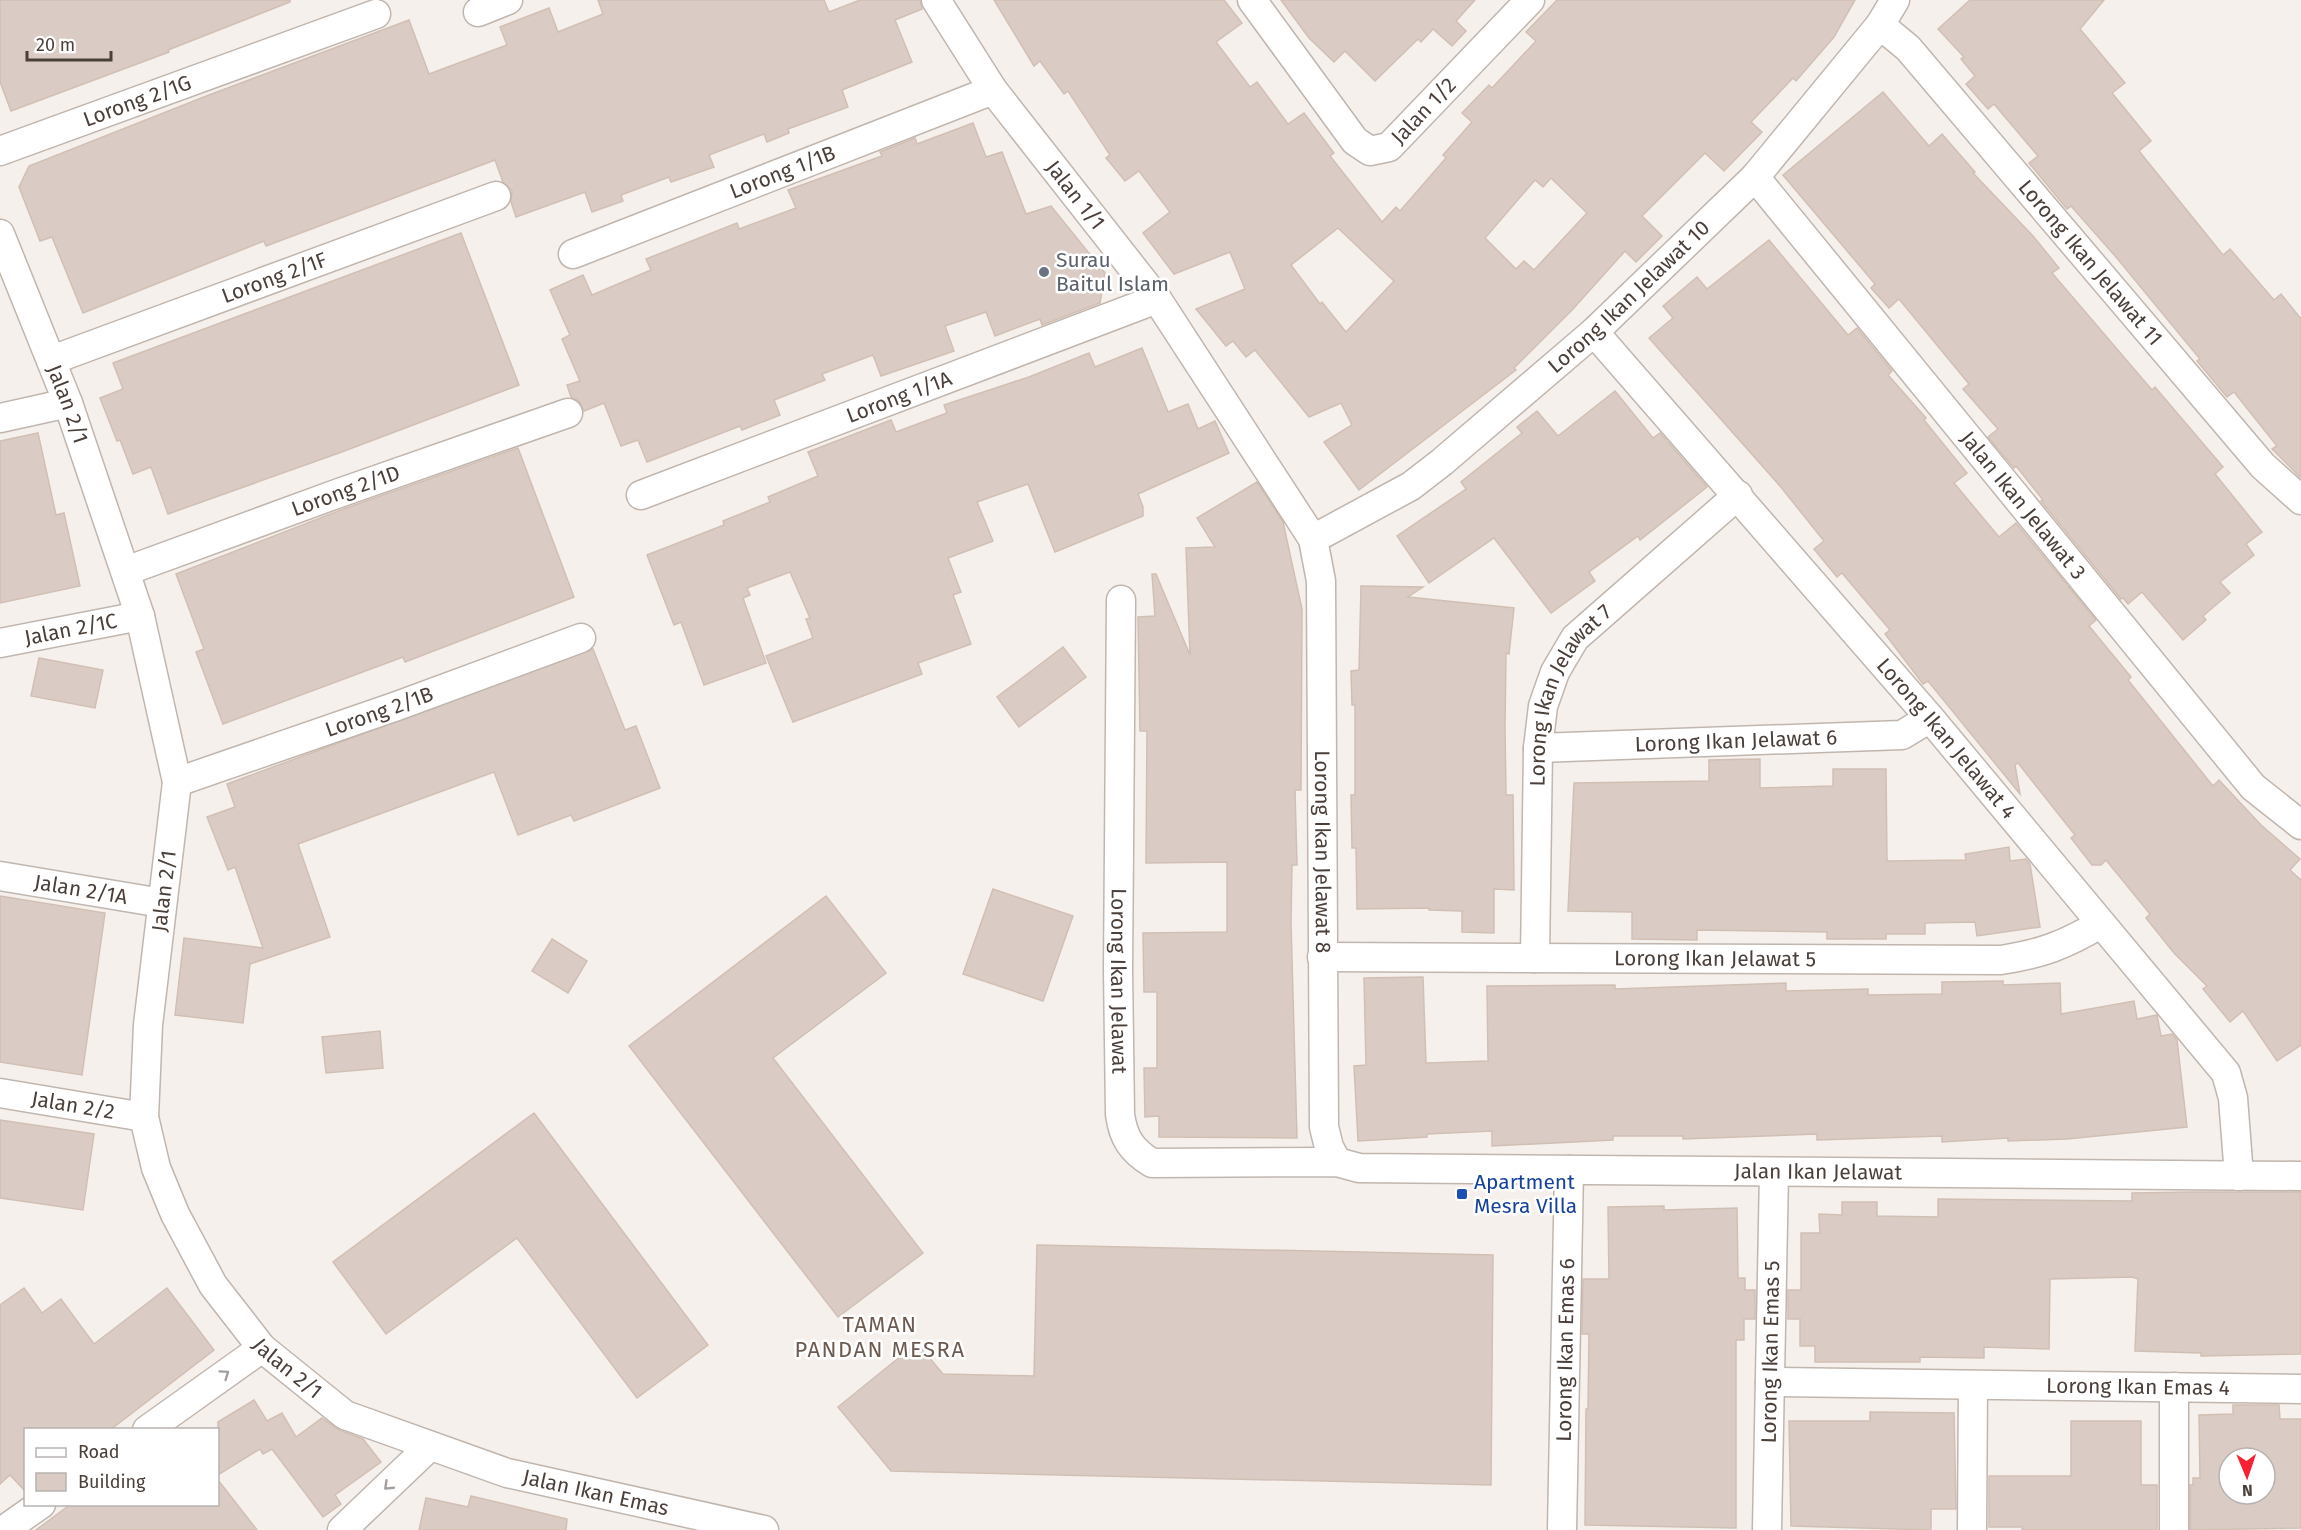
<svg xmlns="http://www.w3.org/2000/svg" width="2301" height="1530" font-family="'Fira Sans',sans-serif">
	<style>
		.building { fill: #daccc4; stroke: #d2bfb4; stroke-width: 1.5; fill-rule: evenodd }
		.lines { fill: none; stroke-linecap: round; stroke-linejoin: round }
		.minor-casing { stroke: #c1b6ae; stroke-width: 31 }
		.minor { stroke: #fff; stroke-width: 28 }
		.oneway { stroke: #a49f9c }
		.worship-dot { fill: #6b7280; stroke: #fff; stroke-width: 2 }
		.transit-dot { fill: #1a4fb4; stroke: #fff; stroke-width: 2 }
		.labels { text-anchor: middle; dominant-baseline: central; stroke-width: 5; stroke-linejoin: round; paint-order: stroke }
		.street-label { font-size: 21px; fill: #4a3f39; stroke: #fff }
		.worship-label { font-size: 21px; fill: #5b616d; stroke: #fff; text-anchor: start }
		.transit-label { font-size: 21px; fill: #164399; stroke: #fff; text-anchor: start }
		.neighbourhood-label { font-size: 22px; letter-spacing: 1.5px; fill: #6d5b50; stroke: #fff }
	</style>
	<rect width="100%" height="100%" fill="#f5f0ec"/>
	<g class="building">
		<polygon points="0,0 290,0 290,2 168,50 169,52 11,111 0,82"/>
		<polygon points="598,0 824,0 829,12 860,0 920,0 922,9 895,20 912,62 842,90 848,107 788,129 789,133 767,142 764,134 709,155 714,167 671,182 669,177 621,195 623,201 592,212 585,192 516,217 511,202 512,191 503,182 495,160 266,246 264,241 83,313 52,237 40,241 19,187 29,166 209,95 409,20 429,74 507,45 500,27 549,8 558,32 603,14"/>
		<path d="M994 0H1224L1242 23 1216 42 1250 87 1257 82 1288 124 1304 113 1334 153 1330 156 1382 222 1396 207 1400 211 1446 158 1443 155 1472 122 1462 113 1489 85 1492 88 1536 41 1526 32 1557 0H1855L1834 37 1796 81 1793 78 1751 122 1762 132 1724 171 1705 153 1642 216 1662 236 1636 262 1625 251 1573 309 1514 368 1516 370 1359 490 1324 442 1352 425 1341 403 1309 417 1255 350 1246 357 1233 341 1226 346 1196 309 1245 289 1230 252 1174 274 1143 233 1170 212 1139 171 1125 181 1106 158 1110 155 1068 91 1064 94 1040 61 1034 66ZM1551 178 1587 213 1534 270 1524 261 1516 269 1485 238 1535 180 1543 187ZM1338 228 1394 281 1346 332 1322 302 1320 304 1291 265Z"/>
		<polygon points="1281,0 1475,0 1456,21 1466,31 1452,46 1433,29 1421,42 1418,39 1375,81 1345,51 1334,62 1309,38"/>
		<polygon points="1970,0 2104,0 2080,29 2125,83 2112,93 2151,141 2139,151 2223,255 2230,249 2274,300 2281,294 2301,319 2301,478 2272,449 2277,446 2234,392 2227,397 2197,361 2200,359 2116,257 2071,206 2067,209 2029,163 2038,156 1994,104 1988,109 1966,84 1975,76 1961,59 1964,57 1938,29"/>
		<polygon points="1883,92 1929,146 1942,134 1975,172 1973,173 2033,236 2059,268 2052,273 2152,390 2155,387 2223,467 2215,474 2262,532 2246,544 2254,555 2220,582 2230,593 2203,616 2206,620 2183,640 2142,592 2128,604 2123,598 2121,599 2041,501 2043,500 2016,466 2014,468 1988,437 1998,429 1963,389 1969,384 1899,299 1889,308 1871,288 1875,284 1783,175"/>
		<polygon points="973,123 986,157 1002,152 1026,214 1051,206 1105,273 1100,303 1042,325 1040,319 995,336 986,312 945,326 954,351 881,376 873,355 822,374 825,380 774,400 780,415 742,430 740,426 647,462 638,440 621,446 604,403 584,411 579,401 571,397 567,385 580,381 562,339 570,335 550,290 583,275 592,295 651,270 646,259 737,223 739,229 796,208 788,190 882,156 880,152 915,138 917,144"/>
		<polygon points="461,233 519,385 339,453 168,514 151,467 133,474 120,440 117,441 100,398 123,389 113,363"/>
		<polygon points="1769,240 1848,335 1857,328 1892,371 1888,375 1926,418 1924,420 1967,473 1954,483 1999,537 2016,523 2096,620 2089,626 2131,677 2128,680 2213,786 2219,780 2261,825 2300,859 2290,870 2301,880 2301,1045 2277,1061 2243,1011 2230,1022 2203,989 2207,986 2174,953 2146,918 2150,914 2106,860 2101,865 2092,865 2071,838 2075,835 2018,763 2015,765 2020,794 1928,681 1923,684 1885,634 1890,630 1842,573 1837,577 1814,549 1824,541 1780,486 1649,338 1673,318 1663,306 1697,277 1707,289"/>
		<polygon points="1142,348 1168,412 1188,404 1198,429 1215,421 1229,453 1138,494 1143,507 1143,516 1055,552 1028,484 977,502 993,541 948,558 961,592 953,595 971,644 918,663 922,674 793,722 766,656 813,638 806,619 810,618 790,572 747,588 750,595 743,598 766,663 704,685 681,622 674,625 647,555 724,525 723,521 770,502 768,497 818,476 808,452 891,420 896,432 947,413 944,405 1029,377 1089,353 1095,367"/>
		<polygon points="1615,391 1653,438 1660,433 1707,487 1640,540 1638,536 1589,572 1595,581 1551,613 1494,538 1429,583 1397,536 1466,489 1461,482 1522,433 1517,427 1537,411 1558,436"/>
		<polygon points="38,433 56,515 64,513 80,586 0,603 0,441"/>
		<polygon points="518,448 574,597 405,662 403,657 223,724 196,652 204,649 176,574 346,508"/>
		<polygon points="1257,482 1283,522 1302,609 1301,790 1295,790 1297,865 1292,865 1291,923 1297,1138 1159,1137 1159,1116 1145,1117 1144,1068 1157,1068 1157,992 1144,992 1143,933 1227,932 1227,862 1146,863 1147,731 1140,731 1138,617 1155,616 1152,574 1156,574 1190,655 1186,548 1215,547 1197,518"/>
		<polygon points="1361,586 1423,587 1408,597 1514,608 1509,654 1506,653 1505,727 1506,795 1513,795 1514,890 1494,889 1494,933 1462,932 1462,911 1429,910 1429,908 1357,909 1356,848 1352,848 1351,795 1355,795 1355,705 1352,705 1351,671 1359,670"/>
		<polygon points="1063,647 1086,677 1019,727 997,697"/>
		<polygon points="593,649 625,730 636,726 660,788 574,821 571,815 518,835 494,772 298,844 330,937 250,964 243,1023 175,1015 184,938 263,948 235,867 228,870 207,817 235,807 227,784"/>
		<polygon points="39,658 103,670 95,708 31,696"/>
		<polygon points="1760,759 1760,788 1833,786 1833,769 1886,769 1887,861 1966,860 1965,854 2009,847 2010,861 2026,859 2030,864 2040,927 1977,936 1975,922 1925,923 1925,934 1886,934 1886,939 1827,939 1827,932 1697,930 1697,940 1632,939 1632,912 1568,911 1574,783 1709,781 1709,760"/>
		<polygon points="993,889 1073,916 1043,1001 963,974"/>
		<polygon points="0,896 105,913 82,1075 0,1062"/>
		<polygon points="826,896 886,973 773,1058 923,1253 838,1317 629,1046"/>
		<polygon points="552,939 587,961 568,993 532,971"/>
		<polygon points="1423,977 1426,1063 1488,1061 1487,986 1615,985 1615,989 1786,983 1786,991 1868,989 1868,995 1942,994 1942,982 2003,981 2003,985 2060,983 2061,1014 2134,1001 2137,1019 2157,1015 2161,1036 2172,1034 2177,1040 2187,1127 2067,1139 2008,1141 2008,1138 1942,1142 1942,1136 1817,1140 1817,1134 1683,1139 1683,1136 1613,1136 1613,1140 1492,1146 1492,1131 1427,1134 1427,1137 1358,1141 1354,1066 1366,1065 1364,978"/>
		<polygon points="380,1031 383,1068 326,1073 322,1037"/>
		<polygon points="534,1113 708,1345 637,1398 517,1238 386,1334 333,1262"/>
		<polygon points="0,1120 94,1134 83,1210 0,1198"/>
		<polygon points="2191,1192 2301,1192 2301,1354 2201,1356 2201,1353 2135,1351 2138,1279 2132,1277 2050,1279 2049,1349 1984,1347 1984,1358 1920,1357 1920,1362 1815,1362 1815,1346 1800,1346 1800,1319 1788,1319 1788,1290 1801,1290 1801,1233 1820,1233 1819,1214 1842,1215 1842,1202 1877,1202 1877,1216 1938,1217 1938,1199 2132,1201 2132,1193"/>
		<polygon points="1664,1206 1664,1210 1737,1208 1738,1278 1745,1278 1745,1290 1755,1290 1755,1319 1744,1319 1744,1340 1736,1340 1736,1528 1585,1525 1586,1409 1588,1409 1589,1334 1582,1334 1583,1279 1609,1279 1608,1207"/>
		<polygon points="1037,1245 1493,1255 1491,1485 891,1471 838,1407 917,1343 943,1374 1034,1376"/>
		<polygon points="24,1288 42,1313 61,1299 94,1344 167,1288 214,1350 110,1430 26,1430 26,1492 10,1475 0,1484 0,1305"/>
		<polygon points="254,1400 267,1421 282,1413 296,1437 322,1418 339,1430 363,1439 381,1462 335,1495 341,1504 323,1517 272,1449 263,1454 260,1449 218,1475 218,1422"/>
		<path d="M2233 1405H2279L2280 1419H2301V1528L2190 1530V1485H2193V1478H2200L2199 1415 2233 1414ZM2229 1458H2265V1494H2229Z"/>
		<polygon points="1870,1412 1954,1413 1956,1509 1931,1509 1931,1530 1791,1526 1789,1421 1870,1421"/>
		<polygon points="2071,1421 2141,1421 2141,1485 2157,1485 2157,1530 2022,1530 2022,1527 1989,1527 1989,1476 2071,1476"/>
		<polygon points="218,1480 257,1530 36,1530 71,1504 218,1504"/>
		<polygon points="471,1496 567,1519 566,1530 419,1530 426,1498 468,1507"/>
	</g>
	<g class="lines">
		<g class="minor-casing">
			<g id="minor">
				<path id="s1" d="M936 0 993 90 1157 299 1313 539 1321 581 1324 1127 1329 1147 1337 1162"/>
				<path id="s2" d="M1252 0 1355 141 1370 151 1389 147 1530 0"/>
				<polyline points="478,12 508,0"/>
				<path id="s3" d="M1880 25 1908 48 2263 466 2301 500"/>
				<path id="s4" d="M0 151 376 14"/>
				<path id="s5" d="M1755 177 2253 787 2301 825"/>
				<path id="s6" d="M0 234 68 403 140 616 177 782 148 1025 144 1117 156 1168 175 1214 213 1285 262 1348 345 1415 507 1473 764 1530"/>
				<path id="s7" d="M573 254 993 90"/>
				<path id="s8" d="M1594 332 1930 718 2226 1073 2233 1098 2239 1176"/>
				<path id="s9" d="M52 360 496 196"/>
				<polyline points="0,418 68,403"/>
				<path id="s10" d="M641 495 1157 299"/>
				<path id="s11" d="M1313 539 1411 486 1442 462 1594 332 1755 177 1880 25 1895 0"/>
				<path id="s12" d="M126 571 339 493 568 413"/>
				<path id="s13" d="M1121 600 1118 970 1120 1114C1123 1138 1132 1151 1152 1163L1337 1162 1359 1168 2301 1176"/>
				<path id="s14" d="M0 643 140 616"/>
				<path id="s15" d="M1538 748 1902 735 1930 718"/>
				<path id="s16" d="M177 782 397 706 581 638"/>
				<path id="s17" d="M0 876 162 903"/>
				<path id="s18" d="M1322 957 2001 960C2041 954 2065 945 2100 924"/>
				<path id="s19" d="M1535 958 1538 748 1543 706 1555 672 1575 638 1738 495"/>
				<path id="s20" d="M0 1093 144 1117"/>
				<path id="s21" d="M1770 1382 2301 1389"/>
				<polyline points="2174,1387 2174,1530"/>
				<polyline points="147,1430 262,1348"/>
				<polyline points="4,1530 41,1504"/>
				<polyline points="342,1530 430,1446"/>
				<path id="s22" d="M1562 1530 1569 1170"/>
				<path id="s23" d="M1767 1530 1774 1172"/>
				<polyline points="1972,1530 1973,1385"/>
			</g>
		</g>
		<use href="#minor" class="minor"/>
	</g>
	<defs><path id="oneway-chevron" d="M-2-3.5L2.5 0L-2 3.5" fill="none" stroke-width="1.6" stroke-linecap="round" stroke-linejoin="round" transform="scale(1.5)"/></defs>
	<g class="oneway">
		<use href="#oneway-chevron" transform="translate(225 1374) rotate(-35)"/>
		<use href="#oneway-chevron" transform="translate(388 1486) rotate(136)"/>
	</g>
	<circle class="worship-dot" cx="1044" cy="272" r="6"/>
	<rect class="transit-dot" x="1456" y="1188" width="12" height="12" rx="3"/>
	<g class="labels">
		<g class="street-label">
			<text stroke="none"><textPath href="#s4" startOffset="146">Lorong 2/1G</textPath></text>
			<text stroke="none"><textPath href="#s2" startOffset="262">Jalan 1/2</textPath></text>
			<text stroke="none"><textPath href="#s7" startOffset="225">Lorong 1/1B</textPath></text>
			<text stroke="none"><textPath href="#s1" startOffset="240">Jalan 1/1</textPath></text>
			<text stroke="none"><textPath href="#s3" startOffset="318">Lorong Ikan Jelawat 11</textPath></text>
			<text stroke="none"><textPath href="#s9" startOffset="237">Lorong 2/1F</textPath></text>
			<text stroke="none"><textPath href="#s11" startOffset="400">Lorong Ikan Jelawat 10</textPath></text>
			<text stroke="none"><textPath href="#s10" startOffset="276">Lorong 1/1A</textPath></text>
			<text stroke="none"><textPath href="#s6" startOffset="183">Jalan 2/1</textPath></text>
			<text stroke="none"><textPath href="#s12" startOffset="234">Lorong 2/1D</textPath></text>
			<text stroke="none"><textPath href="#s5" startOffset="424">Jalan Ikan Jelawat 3</textPath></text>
			<text stroke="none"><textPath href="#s14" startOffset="72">Jalan 2/1C</textPath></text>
			<text stroke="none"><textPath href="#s19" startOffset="272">Lorong Ikan Jelawat 7</textPath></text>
			<text stroke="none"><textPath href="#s16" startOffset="214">Lorong 2/1B</textPath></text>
			<text stroke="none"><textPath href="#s8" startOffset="538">Lorong Ikan Jelawat 4</textPath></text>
			<text stroke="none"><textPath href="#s15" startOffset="198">Lorong Ikan Jelawat 6</textPath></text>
			<text stroke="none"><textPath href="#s1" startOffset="972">Lorong Ikan Jelawat 8</textPath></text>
			<text stroke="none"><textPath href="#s17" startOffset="82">Jalan 2/1A</textPath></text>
			<text transform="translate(164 891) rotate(-83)">Jalan 2/1</text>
			<text stroke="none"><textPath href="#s18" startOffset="393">Lorong Ikan Jelawat 5</textPath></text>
			<text stroke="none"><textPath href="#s13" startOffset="381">Lorong Ikan Jelawat</textPath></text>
			<text stroke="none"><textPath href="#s20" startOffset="74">Jalan 2/2</textPath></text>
			<text stroke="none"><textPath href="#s13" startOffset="1242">Jalan Ikan Jelawat</textPath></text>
			<text stroke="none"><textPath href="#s22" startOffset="180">Lorong Ikan Emas 6</textPath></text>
			<text stroke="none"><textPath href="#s23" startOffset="178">Lorong Ikan Emas 5</textPath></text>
			<text stroke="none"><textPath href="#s6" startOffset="1209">Jalan 2/1</textPath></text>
			<text stroke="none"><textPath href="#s21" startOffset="368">Lorong Ikan Emas 4</textPath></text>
			<text stroke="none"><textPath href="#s6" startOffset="1546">Jalan Ikan Emas</textPath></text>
		</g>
		<g class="worship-label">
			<text x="1056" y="260">Surau<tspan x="1056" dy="24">Baitul Islam</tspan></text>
		</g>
		<g class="transit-label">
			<text x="1474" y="1182">Apartment<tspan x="1474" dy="24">Mesra Villa</tspan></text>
		</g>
		<g class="neighbourhood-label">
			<text x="880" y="1324">TAMAN<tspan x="880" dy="25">PANDAN MESRA</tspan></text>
		</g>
	</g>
	<rect x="24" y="1428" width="195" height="78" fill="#ffffff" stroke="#b7b2b0" stroke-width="1.5"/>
	<rect x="36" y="1448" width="30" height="9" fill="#ffffff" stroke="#b7b2b0" stroke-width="1.5"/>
	<text x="78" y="1458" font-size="18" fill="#4a3f39">Road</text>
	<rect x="36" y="1473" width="30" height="18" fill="#daccc4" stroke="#b7b2b0" stroke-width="1.5"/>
	<text x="78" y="1488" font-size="18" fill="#4a3f39">Building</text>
	<g transform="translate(2247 1476) rotate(178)"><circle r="28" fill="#ffffff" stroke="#b7b2b0" stroke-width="1.5"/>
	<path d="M0-4.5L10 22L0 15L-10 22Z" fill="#f72133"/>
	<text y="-9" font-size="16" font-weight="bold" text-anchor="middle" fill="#4a3f39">N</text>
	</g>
	<path d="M27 51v9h84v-9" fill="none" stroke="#4a3f39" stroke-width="3"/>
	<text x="36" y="51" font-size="18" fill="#4a3f39" stroke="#ffffff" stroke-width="4.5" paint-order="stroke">20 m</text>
</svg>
